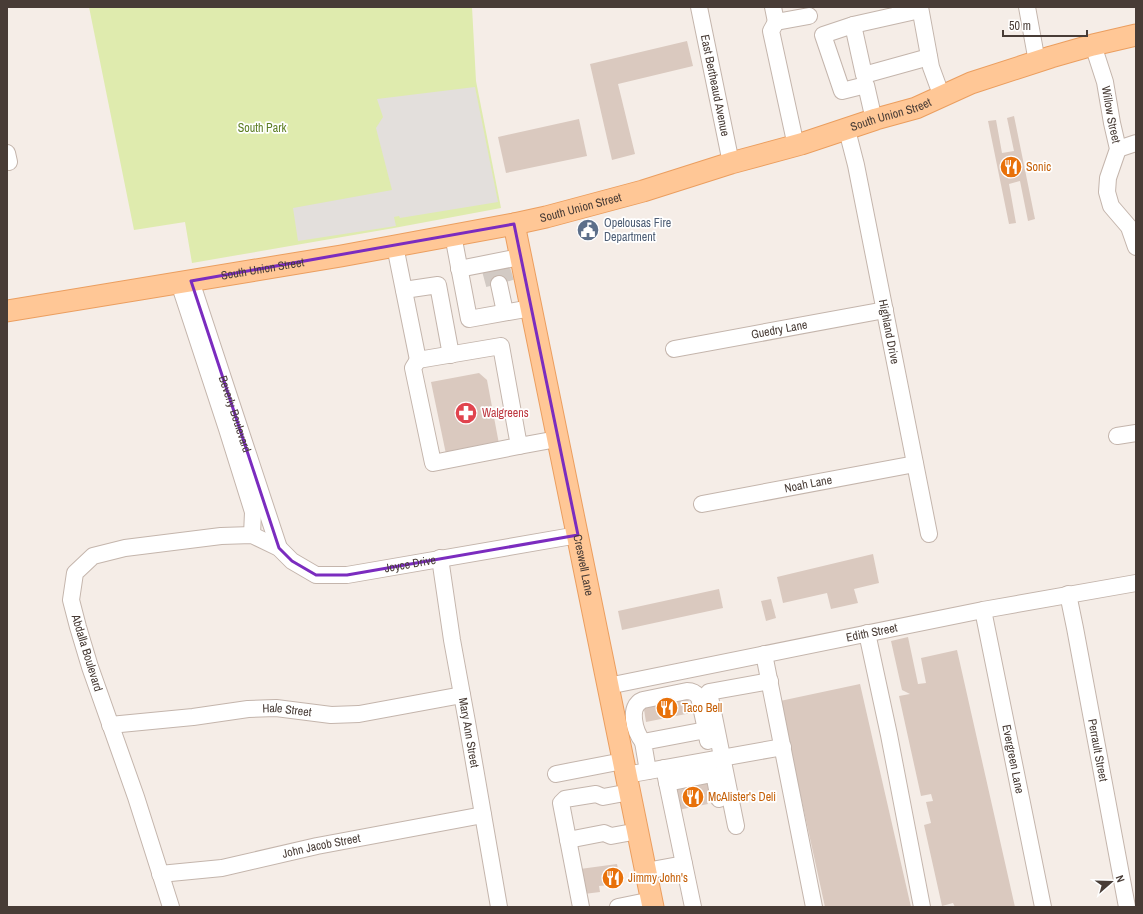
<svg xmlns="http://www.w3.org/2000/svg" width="1143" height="914" font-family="'Archivo Narrow',sans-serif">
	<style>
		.green { fill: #dfebae }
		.parking { fill: #e3dfdc }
		.building { fill: #dac9bf }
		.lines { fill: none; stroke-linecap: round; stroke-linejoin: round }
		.minor-tunnel { stroke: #d2cac4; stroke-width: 16; stroke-dasharray: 16 8; stroke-linecap: butt }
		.minor-casing { stroke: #c4b5ac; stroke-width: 18 }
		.major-casing { stroke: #eb9e5f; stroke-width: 23 }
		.minor { stroke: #fff; stroke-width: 16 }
		.major { stroke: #ffc796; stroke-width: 21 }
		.marked { fill: none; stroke: #7b2cbf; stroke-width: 3; stroke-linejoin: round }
		.labels { text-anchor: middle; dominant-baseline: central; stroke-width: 3.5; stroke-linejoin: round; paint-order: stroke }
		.street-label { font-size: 12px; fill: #483c36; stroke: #fff }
		.park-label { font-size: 12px; fill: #5d7e24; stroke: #fff }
		.food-label { font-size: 12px; fill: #c56008; stroke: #fff; text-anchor: start }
		.service-label { font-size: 12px; fill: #4e5e75; stroke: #fff; text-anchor: start }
		.health-label { font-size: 12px; fill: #be3a42; stroke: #fff; text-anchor: start }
	</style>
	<rect width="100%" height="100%" fill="#f5ede7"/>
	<polygon class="green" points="89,7 472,7 476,81 501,208 394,228 192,263 185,222 134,230"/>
	<polygon class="parking" points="475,87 498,202 400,218 399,216 394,217 396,226 298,241 293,208 392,190 376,128 383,117 377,99"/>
	<g class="building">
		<polygon points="687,41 693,66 618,84 635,154 612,160 590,64"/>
		<polygon points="1014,116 1035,219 1028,221 1020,181 1009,184 1016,223 1009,224 988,121 996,120 1002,153 1014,151 1007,118"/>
		<polygon points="579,119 587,156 506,173 498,137"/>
		<polygon points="479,373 487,380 499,444 446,454 431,382"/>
		<polygon points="873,554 879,583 854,589 858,603 831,609 827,593 783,603 777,577"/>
		<polygon points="719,589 723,608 622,630 618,611"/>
		<polygon points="771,599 776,618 766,621 761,601"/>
		<polygon points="908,637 918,684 926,683 921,658 957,650 1015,907 955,907 953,903 942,906 924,825 931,823 926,802 933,801 931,794 921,796 899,696 910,694 902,690 891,641"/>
		<polygon points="860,684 911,907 825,907 780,701"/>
		<polygon points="688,697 691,713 646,722 643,703"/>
		<polygon points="708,780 712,801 707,802 708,804 678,810 674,787"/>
		<polygon points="617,864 621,884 599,886 600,892 584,894 580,869"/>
	</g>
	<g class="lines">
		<g class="minor-tunnel">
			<polyline points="502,268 506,282"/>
			<polyline points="490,270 494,285"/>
		</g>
		<g class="minor-casing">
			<g id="minor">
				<path id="s1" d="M699 7 731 163"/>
				<polyline points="773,7 776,22 809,16"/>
				<polyline points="920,7 931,67 942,97"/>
				<polyline points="1027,7 1037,62"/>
				<polyline points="776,22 771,31 796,146"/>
				<polyline points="853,25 864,75 929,57"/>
				<path id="s2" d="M1093 45 1105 82 1112 123 1118 149 1108 178 1107 192 1111 206 1129 227 1136 247"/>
				<polyline points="874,120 866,85 842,91 823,35 853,25 920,10"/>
				<path id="s3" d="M847 130 856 165 929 534"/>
				<polyline points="1118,149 1136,143"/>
				<polyline points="7,153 9,162"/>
				<polyline points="453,235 469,319 531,308"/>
				<polyline points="395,246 418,360 501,346 519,446 557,439"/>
				<polyline points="459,269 520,257"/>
				<path id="s4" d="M191 281 279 548"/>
				<polyline points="179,283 227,429 253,512 252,535"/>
				<polyline points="499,284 505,312"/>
				<polyline points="404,290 438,285 451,355"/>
				<path id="s5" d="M674 349 885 310"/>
				<polyline points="418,360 413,368 433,463 519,446"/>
				<polyline points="1117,436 1136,433"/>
				<path id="s6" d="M702 504 915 464"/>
				<path id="s7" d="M440 558 452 640 467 722 499 907"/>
				<path id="s8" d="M1068 594 1075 628 1127 907"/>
				<path id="s9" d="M983 610 1043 907"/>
				<polyline points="867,633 889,735 922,907"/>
				<polyline points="764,654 814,907"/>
				<path id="s10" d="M608 686 983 610 1136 583"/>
				<path id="s11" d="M110 725 193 717 248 709 276 708 331 715 359 714 462 695"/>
				<path d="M643 742C635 732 627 706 643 700L687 691C692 691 696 693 699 697L705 725"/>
				<polyline points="664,768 693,907"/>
				<polyline points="648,771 643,742 706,730 708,741"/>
				<polyline points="556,774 623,761"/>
				<polyline points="626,775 783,747"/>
				<polyline points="667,783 712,774 715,779 719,799"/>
				<polyline points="736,826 709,692 770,681"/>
				<polyline points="568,840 604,833 611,836 638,831"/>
				<polyline points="646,871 684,864"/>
				<path id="s12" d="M160 874 222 868 317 846 483 815"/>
				<path id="s13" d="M171 907 136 797 90 667 78 627 71 600 75 573 93 556 125 548 221 536 252 535 279 548 292 561 316 575H347L578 535"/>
				<polyline points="581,907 561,803 565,799 596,794 603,797 630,792"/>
				<polyline points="618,907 652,900"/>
			</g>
		</g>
		<g class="major-casing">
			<g id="major">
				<path id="s14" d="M514 224C561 452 606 679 653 907"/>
				<path id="s15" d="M7 311 341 256 514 224 546 217 643 191 731 163 801 144 876 119 916 108 971 83 1051 57 1093 45 1136 35"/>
			</g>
		</g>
		<use href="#minor" class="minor"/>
		<use href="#major" class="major"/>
	</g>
	<path class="marked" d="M514 224 578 535 347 575H316L292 561 279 548 191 281Z"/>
	<defs>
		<g id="restaurant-disc" transform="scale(1.15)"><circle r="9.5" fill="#e8710a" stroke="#fff"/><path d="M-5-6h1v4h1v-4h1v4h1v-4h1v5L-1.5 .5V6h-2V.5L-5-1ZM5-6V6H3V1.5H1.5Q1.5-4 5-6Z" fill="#fff"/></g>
		<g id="civic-disc" transform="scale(1.15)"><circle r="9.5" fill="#5c6f8a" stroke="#fff"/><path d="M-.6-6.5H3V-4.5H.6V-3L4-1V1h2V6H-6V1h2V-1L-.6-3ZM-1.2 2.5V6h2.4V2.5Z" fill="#fff"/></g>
		<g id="pharmacy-disc" transform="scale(1.15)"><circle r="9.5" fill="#e0444e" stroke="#fff"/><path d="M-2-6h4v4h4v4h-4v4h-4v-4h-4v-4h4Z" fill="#fff"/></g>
	</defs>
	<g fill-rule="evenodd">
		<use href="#restaurant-disc" x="1011" y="167"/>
		<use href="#civic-disc" x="588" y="230"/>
		<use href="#pharmacy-disc" x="466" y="413"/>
		<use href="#restaurant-disc" x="667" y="708"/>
		<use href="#restaurant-disc" x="693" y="797"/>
		<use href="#restaurant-disc" x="613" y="878"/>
	</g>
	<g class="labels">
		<g class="street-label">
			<text stroke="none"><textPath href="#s1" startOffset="80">East Bertheaud Avenue</textPath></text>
			<text stroke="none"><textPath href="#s2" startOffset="72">Willow Street</textPath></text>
			<text stroke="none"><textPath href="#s15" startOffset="907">South Union Street</textPath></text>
			<text stroke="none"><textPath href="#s15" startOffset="583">South Union Street</textPath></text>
			<text stroke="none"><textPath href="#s15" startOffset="259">South Union Street</textPath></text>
			<text stroke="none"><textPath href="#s5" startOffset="107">Guedry Lane</textPath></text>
			<text stroke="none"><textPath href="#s3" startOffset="206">Highland Drive</textPath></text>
			<text stroke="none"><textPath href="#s4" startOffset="140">Beverly Boulevard</textPath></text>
			<text stroke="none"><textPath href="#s6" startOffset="108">Noah Lane</textPath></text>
			<text stroke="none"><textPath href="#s13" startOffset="707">Joyce Drive</textPath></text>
			<text stroke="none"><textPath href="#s14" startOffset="348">Creswell Lane</textPath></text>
			<text stroke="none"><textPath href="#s10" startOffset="269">Edith Street</textPath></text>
			<text transform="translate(87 653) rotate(73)">Abdalla Boulevard</text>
			<text stroke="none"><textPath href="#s11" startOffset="178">Hale Street</textPath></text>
			<text stroke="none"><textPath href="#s7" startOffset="177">Mary Ann Street</textPath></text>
			<text stroke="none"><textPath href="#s8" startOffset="159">Perrault Street</textPath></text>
			<text stroke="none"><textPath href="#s9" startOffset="152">Evergreen Lane</textPath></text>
			<text stroke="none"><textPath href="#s12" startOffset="164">John Jacob Street</textPath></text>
		</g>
		<g class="park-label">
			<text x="262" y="128">South Park</text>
		</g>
		<g class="food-label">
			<text x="1026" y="167">Sonic</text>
			<text x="682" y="708">Taco Bell</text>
			<text x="708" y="797">McAlister's Deli</text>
			<text x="628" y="878">Jimmy John's</text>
		</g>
		<g class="service-label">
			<text x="604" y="223">Opelousas Fire<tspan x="604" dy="14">Department</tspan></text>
		</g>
		<g class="health-label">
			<text x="482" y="413">Walgreens</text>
		</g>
	</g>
	<rect width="1143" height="914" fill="none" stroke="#483c36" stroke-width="16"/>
	<g transform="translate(1111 882) rotate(70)" stroke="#ffffff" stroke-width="3" paint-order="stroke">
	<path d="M0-3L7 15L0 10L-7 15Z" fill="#483c36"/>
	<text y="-6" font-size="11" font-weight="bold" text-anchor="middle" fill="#483c36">N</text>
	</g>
	<path d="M1003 30v6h84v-6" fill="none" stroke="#483c36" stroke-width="2"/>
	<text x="1009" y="30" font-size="12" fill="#483c36" stroke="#ffffff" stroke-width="3" paint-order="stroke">50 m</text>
</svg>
